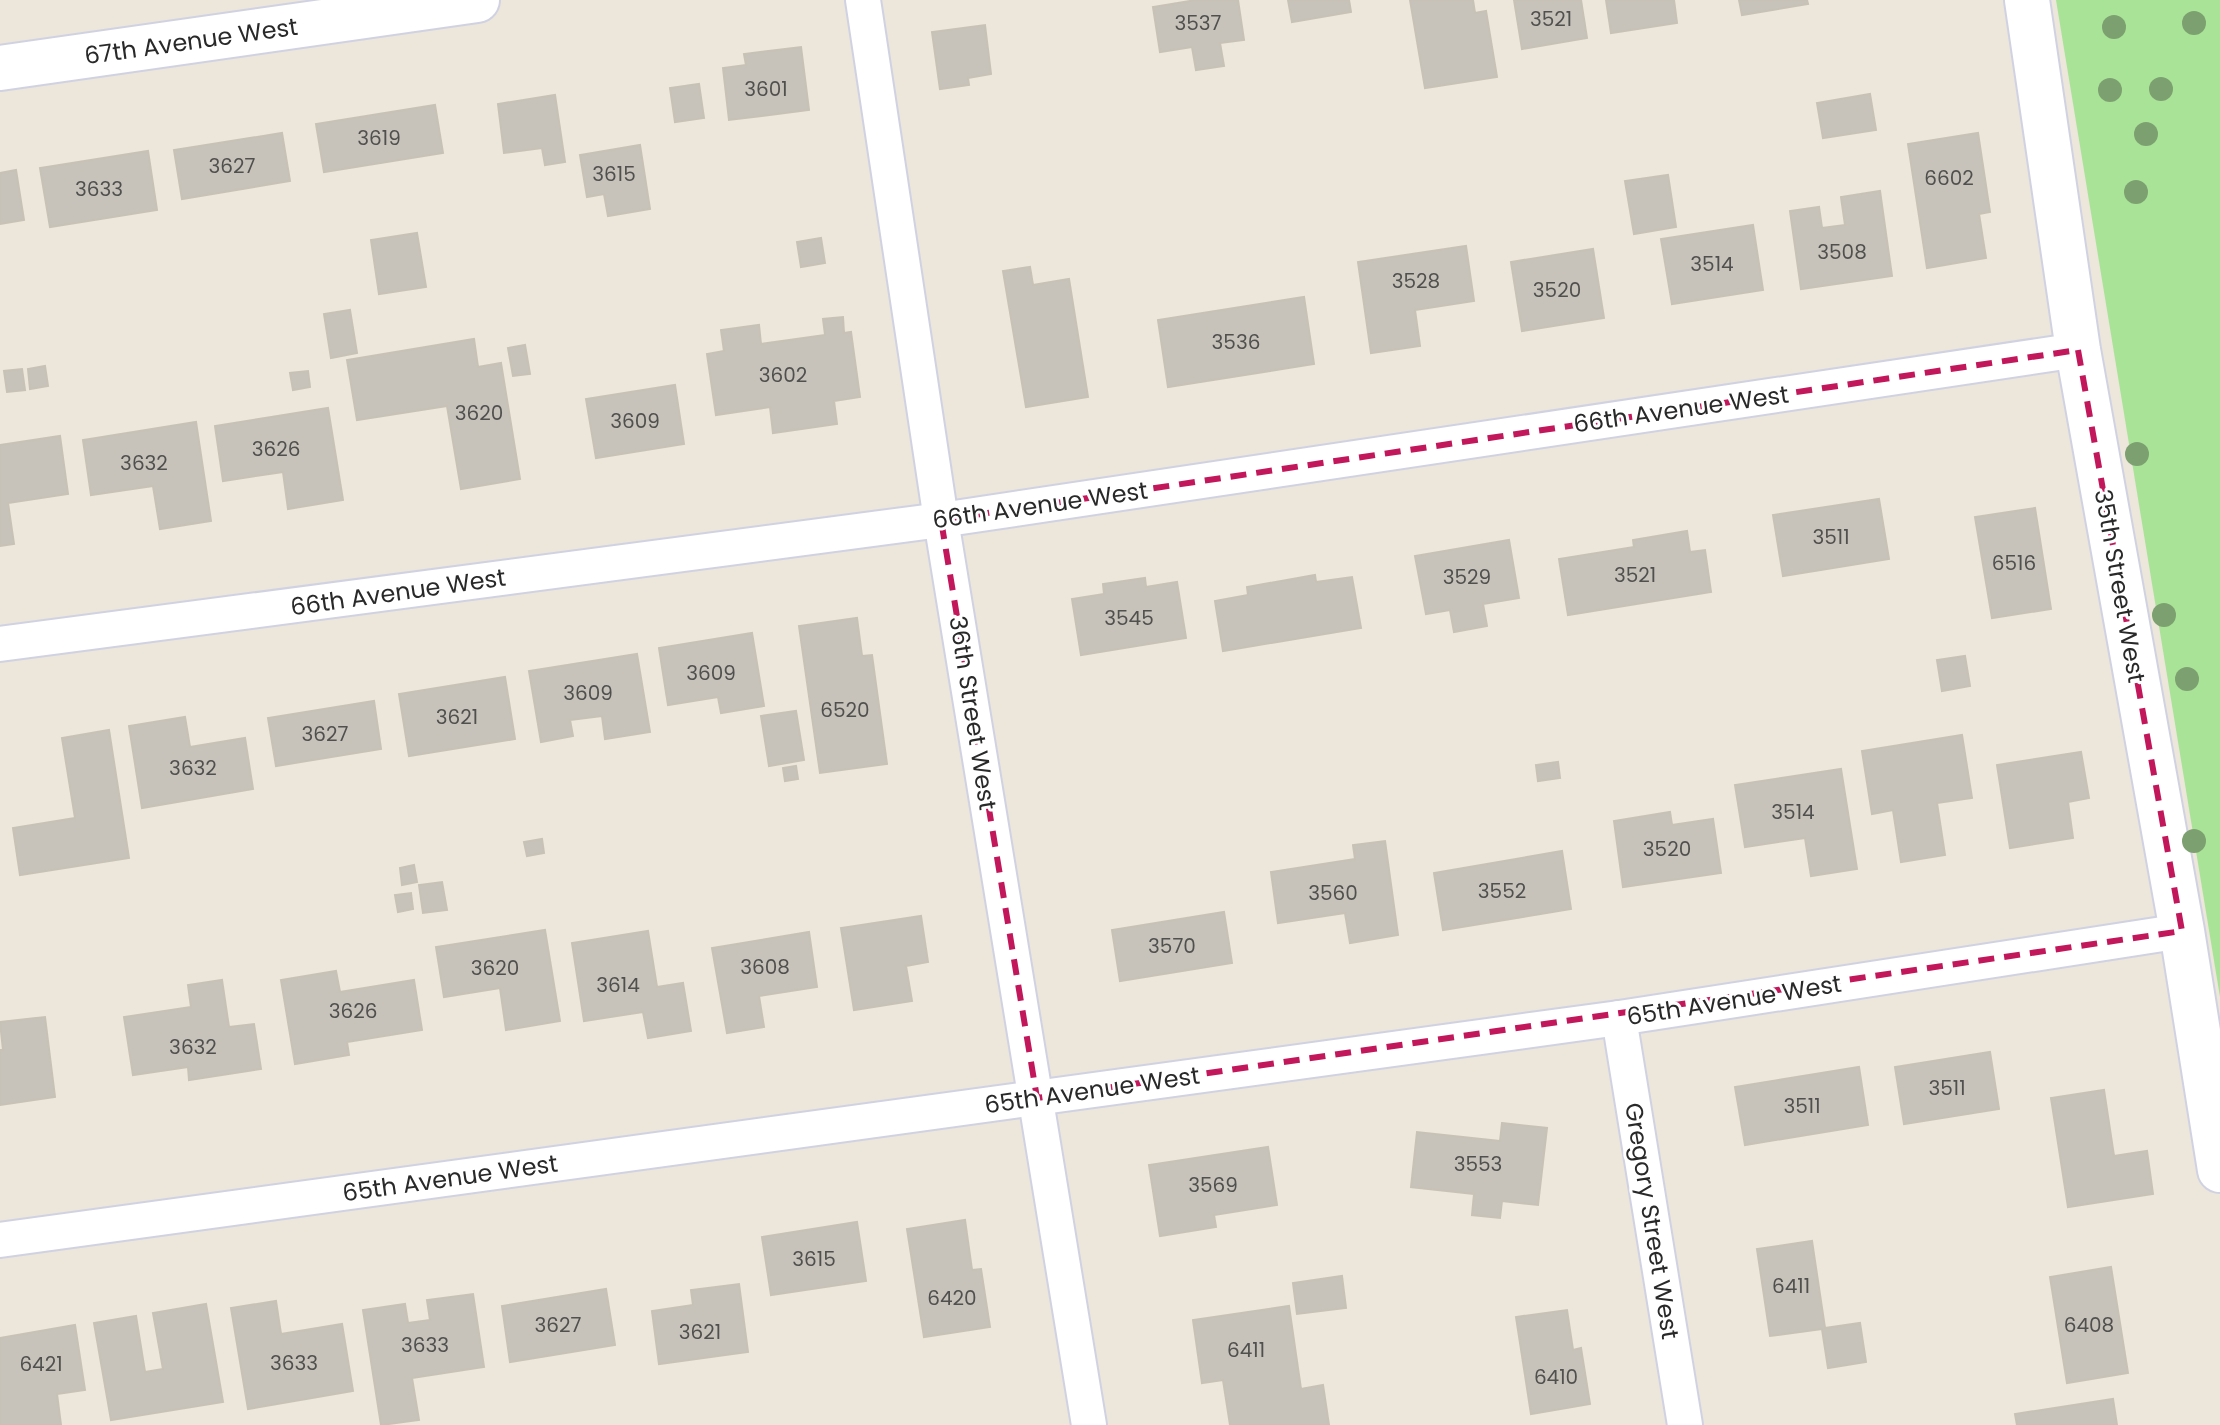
<svg xmlns="http://www.w3.org/2000/svg" width="2220" height="1425" font-family="Poppins,sans-serif">
	<style>
		.green { fill: #a9e397 }
		.building { fill: #c7c3bb; stroke: #c7c2b5; stroke-width: 2 }
		.lines { fill: none; stroke-linecap: round; stroke-linejoin: round }
		.street-casing { stroke: #d0d2e2; stroke-width: 38 }
		.secondary-casing { stroke: #d0d2e2; stroke-width: 48 }
		.street { stroke: #fff; stroke-width: 34 }
		.secondary { stroke: #fff; stroke-width: 44 }
		.tree { fill: #7da070 }
		.marked { fill: none; stroke: #c2185b; stroke-width: 6; stroke-dasharray: 16 10; stroke-linejoin: round }
		.labels { text-anchor: middle; dominant-baseline: central; stroke-width: 6; stroke-linejoin: round; paint-order: stroke }
		.number-label { font-size: 20px; fill: #50504e }
		.street-label { font-size: 24px; fill: #292929; stroke: #fff }
	</style>
	<rect width="100%" height="100%" fill="#ece6db"/>
	<polygon class="green" points="2056,0 2220,0 2220,997"/>
	<g class="building">
		<polygon points="1196,0 1238,0 1244,40 1220,43 1224,66 1196,70 1192,47 1160,52 1153,7"/>
		<polygon points="1288,0 1349,0 1351,12 1292,22"/>
		<polygon points="1410,0 1473,0 1475,13 1486,11 1497,77 1425,88"/>
		<polygon points="1514,0 1581,0 1587,38 1522,49"/>
		<polygon points="1606,0 1674,0 1677,23 1611,33"/>
		<polygon points="1739,0 1807,0 1808,4 1742,15"/>
		<polygon points="985,25 991,74 968,78 969,85 940,89 932,32"/>
		<polygon points="801,47 809,110 729,120 723,68 746,65 744,54"/>
		<polygon points="699,84 704,118 675,122 670,88"/>
		<polygon points="1870,94 1876,130 1823,138 1817,103"/>
		<polygon points="555,95 565,162 545,165 542,148 504,153 498,104"/>
		<polygon points="435,105 443,153 324,172 316,124"/>
		<polygon points="282,133 290,181 182,199 174,150"/>
		<polygon points="1978,133 1990,212 1979,214 1986,258 1927,268 1908,144"/>
		<polygon points="640,145 650,209 608,216 604,194 587,197 580,155"/>
		<polygon points="148,151 157,210 50,227 40,168"/>
		<polygon points="16,170 24,220 0,224 0,173"/>
		<polygon points="1668,175 1676,227 1634,234 1625,181"/>
		<polygon points="1880,191 1892,276 1801,289 1790,211 1819,207 1822,228 1845,225 1841,197"/>
		<polygon points="1753,225 1763,290 1672,304 1661,239"/>
		<polygon points="417,233 426,287 379,294 371,240"/>
		<polygon points="821,238 825,263 801,267 797,242"/>
		<polygon points="1466,246 1474,301 1415,310 1420,346 1371,353 1358,262"/>
		<polygon points="1593,249 1604,318 1522,331 1511,262"/>
		<polygon points="1030,267 1033,285 1069,279 1088,397 1026,407 1003,271"/>
		<polygon points="1304,297 1314,364 1168,387 1158,320"/>
		<polygon points="350,310 357,353 331,358 324,314"/>
		<polygon points="843,317 844,333 851,332 860,397 834,401 837,424 773,433 770,407 716,415 707,354 724,351 721,330 759,325 761,344 825,335 823,319"/>
		<polygon points="474,339 478,367 501,363 520,479 461,489 447,406 357,420 347,360"/>
		<polygon points="525,345 530,374 513,376 508,348"/>
		<polygon points="45,366 48,386 30,389 28,369"/>
		<polygon points="22,369 25,390 7,392 4,371"/>
		<polygon points="308,371 310,387 293,390 290,373"/>
		<polygon points="675,385 684,444 596,458 586,399"/>
		<polygon points="328,408 343,500 288,509 283,472 223,481 215,426"/>
		<polygon points="196,422 211,521 160,529 153,486 91,495 83,440"/>
		<polygon points="60,436 68,494 8,503 14,544 0,546 0,445"/>
		<polygon points="1879,499 1889,559 1783,576 1773,515"/>
		<polygon points="2035,508 2051,609 1992,618 1975,517"/>
		<polygon points="1687,531 1690,552 1705,550 1711,592 1568,615 1559,559 1634,547 1633,540"/>
		<polygon points="1509,540 1519,598 1483,604 1487,626 1454,632 1450,610 1426,614 1415,556"/>
		<polygon points="1315,575 1316,582 1352,577 1361,628 1223,651 1215,601 1248,595 1247,587"/>
		<polygon points="1145,578 1146,587 1177,582 1186,638 1081,655 1072,599 1104,594 1103,584"/>
		<polygon points="857,618 862,656 872,655 887,764 820,773 799,626"/>
		<polygon points="752,633 764,706 721,713 718,697 668,705 659,648"/>
		<polygon points="637,654 650,732 605,739 602,716 570,720 573,736 541,742 529,671"/>
		<polygon points="1965,656 1970,686 1942,691 1937,660"/>
		<polygon points="505,677 515,739 409,756 399,694"/>
		<polygon points="374,701 381,749 276,766 268,718"/>
		<polygon points="796,711 804,760 769,766 761,716"/>
		<polygon points="185,717 190,747 245,738 253,789 142,808 129,726"/>
		<polygon points="109,730 129,858 20,875 13,828 75,818 62,738"/>
		<polygon points="1962,735 1972,798 1937,803 1945,855 1901,862 1893,810 1872,814 1862,751"/>
		<polygon points="2081,752 2089,798 2068,802 2073,838 2010,848 1997,765"/>
		<polygon points="1558,762 1560,778 1538,781 1536,765"/>
		<polygon points="796,766 798,779 785,781 783,768"/>
		<polygon points="1841,769 1857,869 1811,876 1805,838 1745,847 1735,785"/>
		<polygon points="1670,812 1672,825 1713,819 1721,873 1623,887 1614,821"/>
		<polygon points="542,839 544,853 527,856 524,842"/>
		<polygon points="1385,841 1398,935 1350,943 1345,913 1278,923 1271,872 1355,859 1353,845"/>
		<polygon points="1562,851 1571,909 1443,930 1434,873"/>
		<polygon points="414,865 417,882 402,885 400,868"/>
		<polygon points="442,882 447,910 423,913 419,885"/>
		<polygon points="411,893 413,909 398,912 395,895"/>
		<polygon points="1224,912 1232,963 1120,981 1112,930"/>
		<polygon points="921,916 928,962 906,966 912,1001 854,1010 841,928"/>
		<polygon points="545,930 560,1021 506,1030 500,988 444,997 436,947"/>
		<polygon points="648,931 657,987 683,983 691,1031 648,1038 643,1012 584,1021 572,943"/>
		<polygon points="809,932 817,987 759,996 764,1027 727,1033 712,948"/>
		<polygon points="336,971 340,992 414,980 422,1030 347,1042 349,1055 295,1064 281,980"/>
		<polygon points="222,980 229,1027 254,1024 261,1069 189,1080 188,1067 133,1075 124,1017 191,1007 188,985"/>
		<polygon points="45,1017 55,1097 0,1105 0,1050 3,1050 0,1022"/>
		<polygon points="1990,1052 1999,1109 1904,1124 1895,1067"/>
		<polygon points="1859,1067 1868,1125 1745,1145 1735,1087"/>
		<polygon points="2104,1090 2114,1156 2147,1151 2153,1194 2068,1207 2051,1098"/>
		<polygon points="1502,1123 1547,1128 1538,1205 1502,1201 1500,1218 1472,1215 1474,1194 1411,1187 1417,1132 1500,1141"/>
		<polygon points="1268,1147 1277,1205 1214,1215 1216,1227 1160,1236 1149,1165"/>
		<polygon points="965,1220 972,1270 981,1269 990,1327 924,1337 907,1229"/>
		<polygon points="857,1222 866,1281 771,1295 762,1237"/>
		<polygon points="1812,1241 1825,1328 1860,1323 1866,1362 1828,1368 1822,1329 1770,1336 1757,1249"/>
		<polygon points="2111,1267 2128,1373 2067,1383 2050,1277"/>
		<polygon points="1342,1276 1346,1308 1297,1314 1293,1283"/>
		<polygon points="739,1284 748,1352 659,1364 652,1311 693,1305 691,1290"/>
		<polygon points="606,1289 615,1345 510,1362 502,1306"/>
		<polygon points="473,1294 484,1367 412,1378 419,1420 381,1425 363,1310 405,1304 408,1323 430,1320 427,1300"/>
		<polygon points="276,1301 281,1334 342,1324 353,1391 248,1409 231,1308"/>
		<polygon points="206,1304 223,1402 111,1420 94,1323 136,1316 145,1372 163,1369 153,1313"/>
		<polygon points="1289,1306 1301,1389 1323,1385 1329,1425 1230,1425 1223,1380 1202,1383 1193,1320"/>
		<polygon points="1567,1310 1573,1350 1581,1348 1590,1404 1531,1414 1516,1317"/>
		<polygon points="75,1325 85,1390 57,1394 61,1425 0,1425 0,1338"/>
		<polygon points="2113,1399 2117,1425 2017,1425 2015,1414"/>
	</g>
	<g class="lines">
		<g class="street-casing">
			<g id="street">
				<polyline points="863,0 941,520 1089,1425"/>
				<polyline points="0,644 941,520 2078,350"/>
				<polyline points="1619,1018 1685,1425"/>
				<polyline points="0,1240 1619,1018 2182,931"/>
			</g>
		</g>
		<g class="secondary-casing">
			<g id="secondary">
				<polyline points="2027,0 2078,350 2182,931 2220,1170"/>
				<polyline points="0,68 477,0"/>
			</g>
		</g>
		<use href="#street" class="street"/>
		<use href="#secondary" class="secondary"/>
	</g>
	<g class="tree">
		<circle cx="2194" cy="23" r="12"/>
		<circle cx="2114" cy="27" r="12"/>
		<circle cx="2161" cy="89" r="12"/>
		<circle cx="2110" cy="90" r="12"/>
		<circle cx="2146" cy="134" r="12"/>
		<circle cx="2136" cy="192" r="12"/>
		<circle cx="2137" cy="454" r="12"/>
		<circle cx="2164" cy="615" r="12"/>
		<circle cx="2187" cy="679" r="12"/>
		<circle cx="2194" cy="841" r="12"/>
	</g>
	<path class="marked" d="M2078 350 2182 931 1037 1098 941 520Z"/>
	<g class="labels">
		<g class="number-label">
			<text x="1551" y="19">3521</text>
			<text x="1198" y="23">3537</text>
			<text x="766" y="89">3601</text>
			<text x="379" y="138">3619</text>
			<text x="232" y="166">3627</text>
			<text x="614" y="174">3615</text>
			<text x="1949" y="178">6602</text>
			<text x="99" y="189">3633</text>
			<text x="1842" y="252">3508</text>
			<text x="1712" y="264">3514</text>
			<text x="1416" y="281">3528</text>
			<text x="1557" y="290">3520</text>
			<text x="1236" y="342">3536</text>
			<text x="783" y="375">3602</text>
			<text x="479" y="413">3620</text>
			<text x="635" y="421">3609</text>
			<text x="276" y="449">3626</text>
			<text x="144" y="463">3632</text>
			<text x="1831" y="537">3511</text>
			<text x="2014" y="563">6516</text>
			<text x="1635" y="575">3521</text>
			<text x="1467" y="577">3529</text>
			<text x="1129" y="618">3545</text>
			<text x="711" y="673">3609</text>
			<text x="588" y="693">3609</text>
			<text x="845" y="710">6520</text>
			<text x="457" y="717">3621</text>
			<text x="325" y="734">3627</text>
			<text x="193" y="768">3632</text>
			<text x="1793" y="812">3514</text>
			<text x="1667" y="849">3520</text>
			<text x="1502" y="891">3552</text>
			<text x="1333" y="893">3560</text>
			<text x="1172" y="946">3570</text>
			<text x="765" y="967">3608</text>
			<text x="495" y="968">3620</text>
			<text x="618" y="985">3614</text>
			<text x="353" y="1011">3626</text>
			<text x="193" y="1047">3632</text>
			<text x="1947" y="1088">3511</text>
			<text x="1802" y="1106">3511</text>
			<text x="1478" y="1164">3553</text>
			<text x="1213" y="1185">3569</text>
			<text x="814" y="1259">3615</text>
			<text x="1791" y="1286">6411</text>
			<text x="952" y="1298">6420</text>
			<text x="558" y="1325">3627</text>
			<text x="2089" y="1325">6408</text>
			<text x="700" y="1332">3621</text>
			<text x="425" y="1345">3633</text>
			<text x="1246" y="1350">6411</text>
			<text x="294" y="1363">3633</text>
			<text x="41" y="1364">6421</text>
			<text x="1556" y="1377">6410</text>
		</g>
		<g class="street-label">
			<text transform="translate(191 41) rotate(-8)">67th Avenue West</text>
			<text transform="translate(1681 409) rotate(-8)">66th Avenue West</text>
			<text transform="translate(1040 505) rotate(-8)">66th Avenue West</text>
			<text transform="translate(2120 586) rotate(80)">35th Street West</text>
			<text transform="translate(398 592) rotate(-8)">66th Avenue West</text>
			<text transform="translate(973 713) rotate(81)">36th Street West</text>
			<text transform="translate(1734 1000) rotate(-9)">65th Avenue West</text>
			<text transform="translate(1092 1090) rotate(-8)">65th Avenue West</text>
			<text transform="translate(450 1178) rotate(-8)">65th Avenue West</text>
			<text transform="translate(1652 1221) rotate(81)">Gregory Street West</text>
		</g>
	</g>
</svg>
